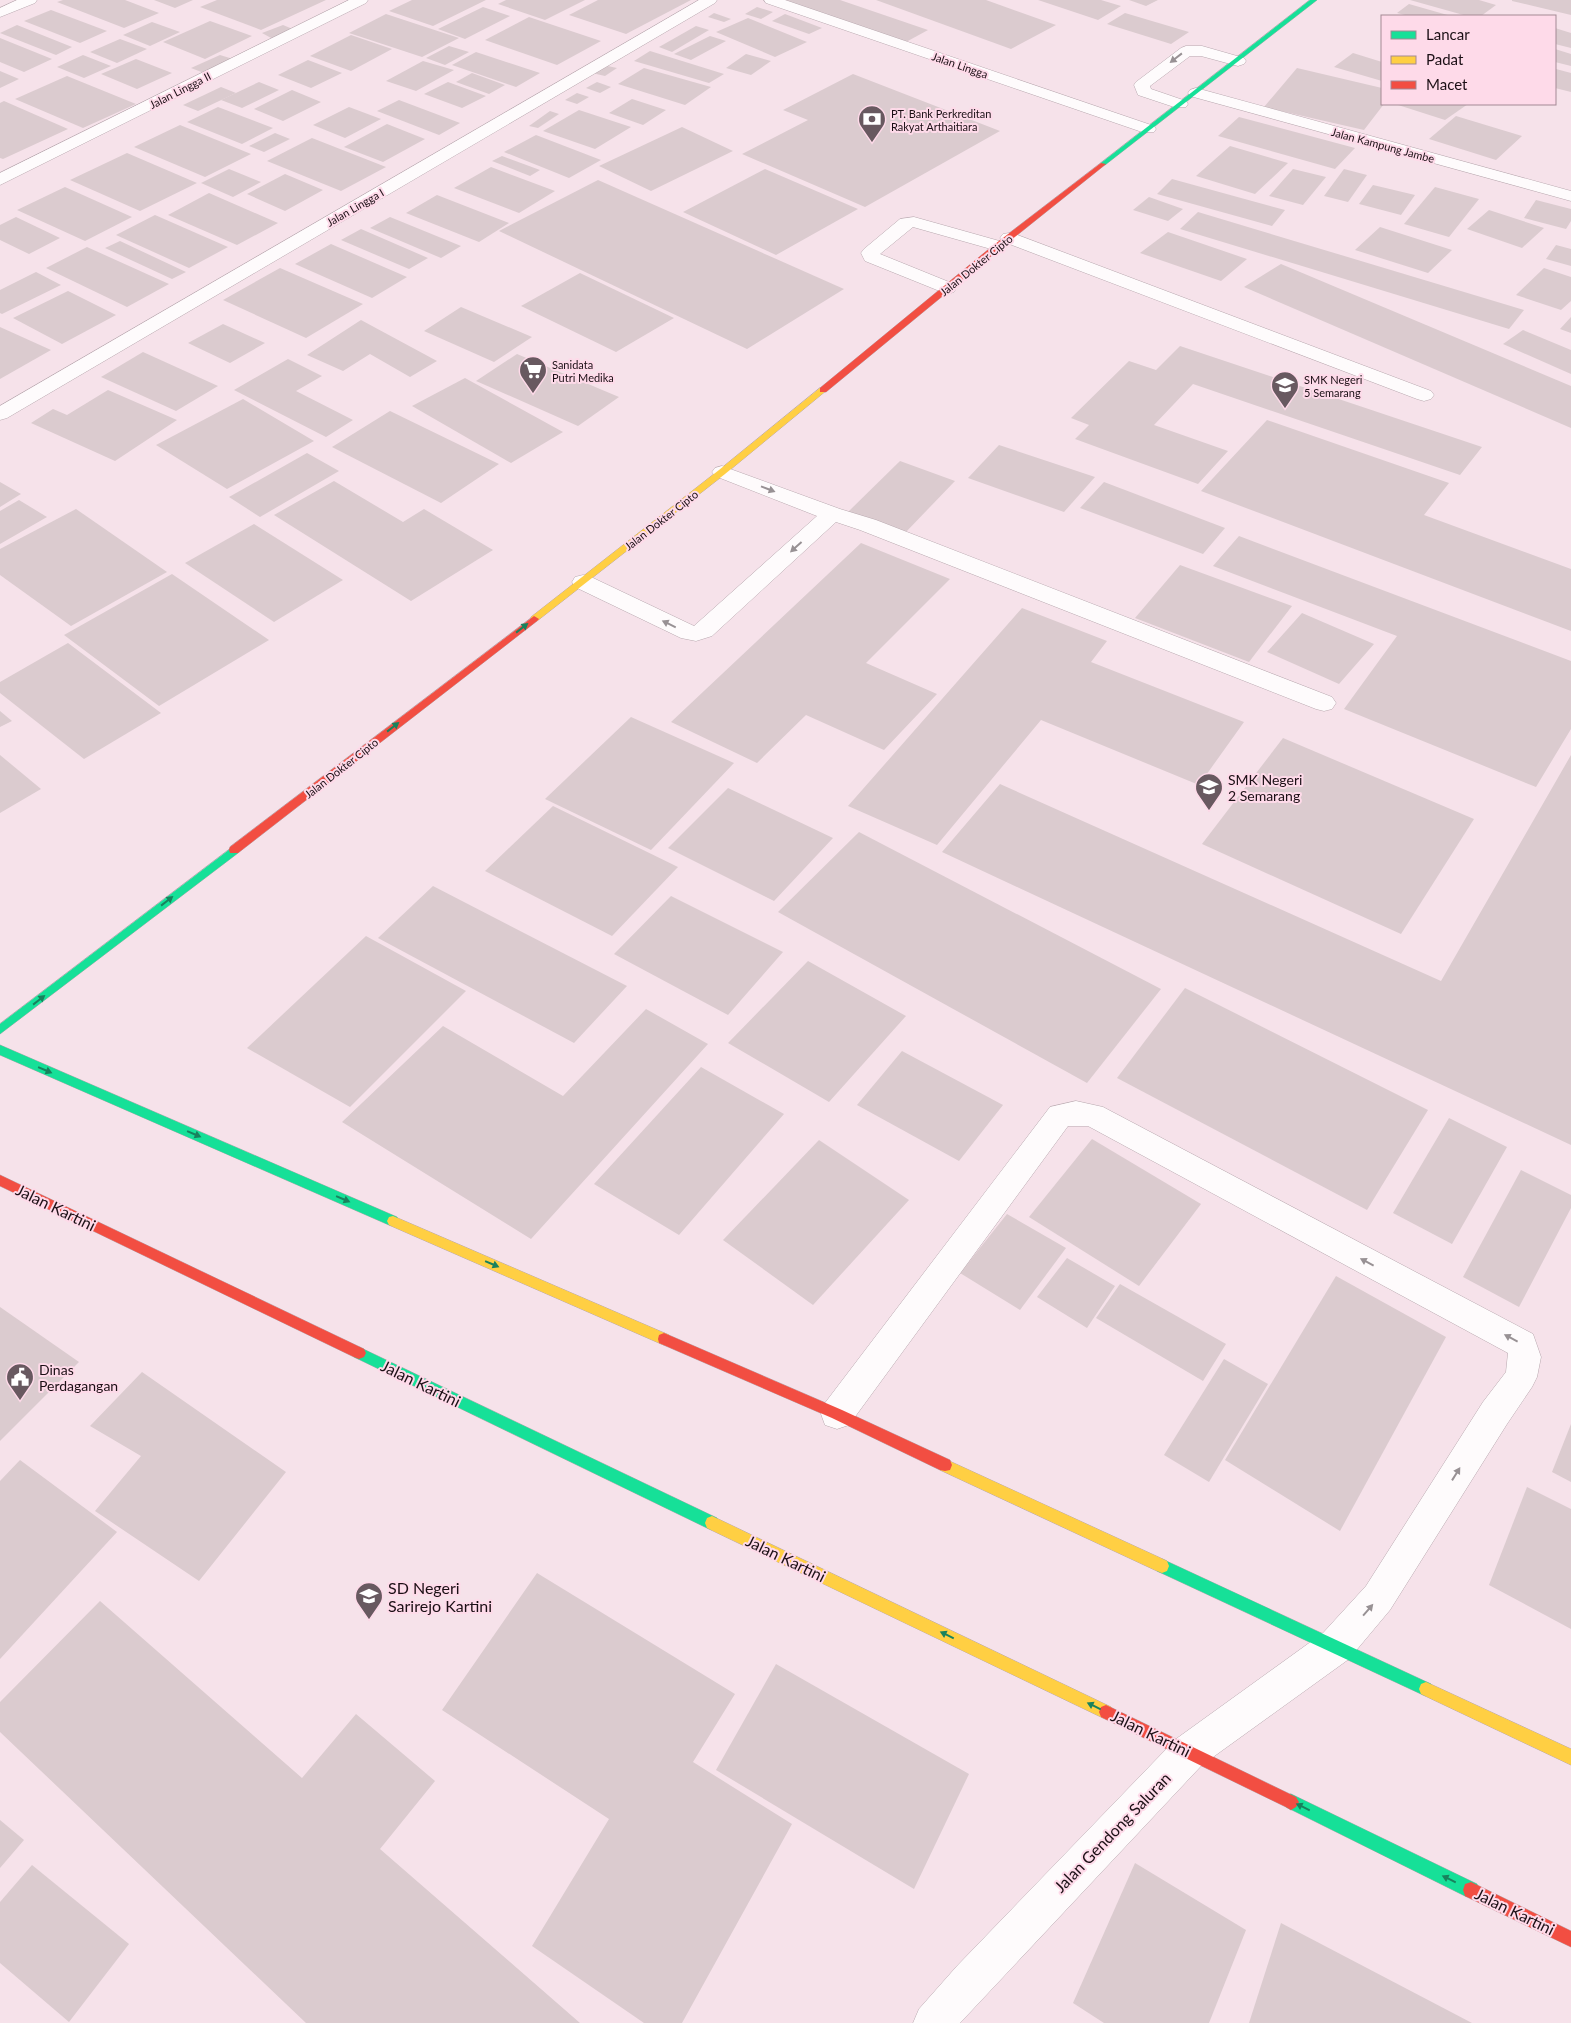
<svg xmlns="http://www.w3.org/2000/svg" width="1571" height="2023" font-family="Lato,sans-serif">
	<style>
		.building { fill: #dbcbcf }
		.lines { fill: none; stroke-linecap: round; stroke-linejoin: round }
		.lane-casing { stroke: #b8a8af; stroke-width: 1 }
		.street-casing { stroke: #b8a8af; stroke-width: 1 }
		.fast-casing { stroke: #b8a8af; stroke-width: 1 }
		.slow-casing { stroke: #b8a8af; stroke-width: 1 }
		.jam-casing { stroke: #b8a8af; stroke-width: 1 }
		.lane { fill: #fefbfc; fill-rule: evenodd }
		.street { fill: #fefbfc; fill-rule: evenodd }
		.fast { fill: #16e098; fill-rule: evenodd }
		.slow { fill: #ffcf43; fill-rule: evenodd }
		.jam { fill: #f24e42; fill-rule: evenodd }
		.oneway { fill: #989194 }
		.oneway2 { fill: #18825d }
		.labels { text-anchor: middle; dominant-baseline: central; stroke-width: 4; stroke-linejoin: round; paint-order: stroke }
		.far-street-label { font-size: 11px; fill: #1b0f15; stroke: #fedae9 }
		.far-poi-label { font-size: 11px; fill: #1b0f15; stroke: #fedae9; text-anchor: start }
		.poi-label { font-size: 14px; fill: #1b0f15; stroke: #fedae9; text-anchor: start }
		.near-street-label { font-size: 16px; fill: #1b0f15; stroke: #fedae9 }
		.near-poi-label { font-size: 16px; fill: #1b0f15; stroke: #fedae9; text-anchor: start }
	</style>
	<rect width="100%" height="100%" fill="#f6e2ea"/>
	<g class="building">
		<polygon points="63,0 125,0 159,13 124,28 57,2"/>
		<polygon points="154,0 193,0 175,8"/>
		<polygon points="217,0 326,0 261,30 200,7"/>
		<polygon points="412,0 486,0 433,26 389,11"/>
		<polygon points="506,0 585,0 545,20 498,4"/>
		<polygon points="598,0 691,0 626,34 569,15"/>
		<polygon points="785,0 840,0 928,30 906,42"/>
		<polygon points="876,0 986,0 1056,25 1011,49"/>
		<polygon points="1038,0 1101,0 1121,6 1098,20"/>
		<polygon points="1129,0 1158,0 1146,6"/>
		<polygon points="1410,0 1479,0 1496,5 1481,16 1467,16"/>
		<polygon points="1571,0 1571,15 1512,1 1512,0"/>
		<polygon points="1409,4 1451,16 1409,16 1397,13"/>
		<polygon points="483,7 510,16 465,39 438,29"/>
		<polygon points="757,7 773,12 761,19 745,14"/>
		<polygon points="51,10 107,31 80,43 24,21"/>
		<polygon points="714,13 731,19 724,22 708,17"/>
		<polygon points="1125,13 1189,32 1171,44 1107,24"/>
		<polygon points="386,14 459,38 422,57 349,33"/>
		<polygon points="785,14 822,28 809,34 772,21"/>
		<polygon points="529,17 601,41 557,65 485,40"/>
		<polygon points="748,18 807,42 775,57 716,32"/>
		<polygon points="210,21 252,36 205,59 163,42"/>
		<polygon points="152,22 180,32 150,46 123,35"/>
		<polygon points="17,25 72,47 56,55 0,33"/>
		<polygon points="283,25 295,30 273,39 262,33"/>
		<polygon points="696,26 709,30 672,52 659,47"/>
		<polygon points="1555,28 1571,33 1571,48 1555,44"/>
		<polygon points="351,35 392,49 351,71 310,56"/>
		<polygon points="710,36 726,41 691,60 674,54"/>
		<polygon points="0,38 52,59 24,72 0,62"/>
		<polygon points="120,39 147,49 117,63 90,52"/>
		<polygon points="449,46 469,52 445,65 426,58"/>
		<polygon points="1555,49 1571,54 1571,66 1555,62"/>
		<polygon points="650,51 724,74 709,83 634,61"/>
		<polygon points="476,52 540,73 516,87 452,65"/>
		<polygon points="1353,53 1382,62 1382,81 1334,67"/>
		<polygon points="746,54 771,61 751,75 726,68"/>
		<polygon points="83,55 111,66 84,78 57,67"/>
		<polygon points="220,55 233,59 204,73 191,68"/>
		<polygon points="136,59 172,73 137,89 101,74"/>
		<polygon points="308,60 342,73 311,88 278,75"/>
		<polygon points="423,61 454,70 416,91 386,81"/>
		<polygon points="603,65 617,68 605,76 592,73"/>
		<polygon points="644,68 711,87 685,105 618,84"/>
		<polygon points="1297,68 1382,88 1382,104 1384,104 1364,130 1264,107"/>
		<polygon points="1556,69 1571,73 1571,92 1555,88"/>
		<polygon points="0,71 19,79 0,88"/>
		<polygon points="472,73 505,85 489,94 456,82"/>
		<polygon points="853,74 1000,131 865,207 742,154 808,120 783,110"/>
		<polygon points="67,76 136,104 83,128 15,99"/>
		<polygon points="259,82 279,90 242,108 221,100"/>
		<polygon points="448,82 486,96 462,108 424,94"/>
		<polygon points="597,82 611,87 600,93 586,88"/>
		<polygon points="221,87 236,93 198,111 183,105"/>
		<polygon points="292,90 321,102 283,121 254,109"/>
		<polygon points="577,93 589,97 577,104 565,100"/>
		<polygon points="632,99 666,110 643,125 609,113"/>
		<polygon points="399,100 460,123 439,135 377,111"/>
		<polygon points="4,101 68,129 3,159 0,158 0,103"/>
		<polygon points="1395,104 1468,104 1445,120"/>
		<polygon points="218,107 273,128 242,144 187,122"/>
		<polygon points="349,107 381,119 345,138 313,125"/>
		<polygon points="579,110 631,127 595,149 543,131"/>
		<polygon points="550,111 559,114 538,128 529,126"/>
		<polygon points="1456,116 1522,136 1496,160 1429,139"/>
		<polygon points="1239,117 1355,148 1335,169 1218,136"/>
		<polygon points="387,124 425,139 383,162 344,147"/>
		<polygon points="180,125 251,154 205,177 134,147"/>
		<polygon points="682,127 733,151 651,191 599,166"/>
		<polygon points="275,133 290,139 264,152 249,146"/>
		<polygon points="536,135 601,160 569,178 504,152"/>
		<polygon points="312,138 386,167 341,191 267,161"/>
		<polygon points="1230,146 1288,163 1255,194 1196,176"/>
		<polygon points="127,153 197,183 140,211 70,180"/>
		<polygon points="502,156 540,170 530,176 492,161"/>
		<polygon points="491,167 555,191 519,213 454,188"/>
		<polygon points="229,169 261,182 233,197 201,183"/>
		<polygon points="765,169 858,209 776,255 683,212"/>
		<polygon points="1293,169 1326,177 1303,205 1269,196"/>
		<polygon points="1344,169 1367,175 1348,202 1324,196"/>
		<polygon points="285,174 323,190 285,211 247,194"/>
		<polygon points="1172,179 1285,210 1272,226 1157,194"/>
		<polygon points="598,180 844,289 747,349 499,231"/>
		<polygon points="1373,185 1415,195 1401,215 1359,204"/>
		<polygon points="65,187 132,217 85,241 17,210"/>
		<polygon points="1435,187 1479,199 1449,237 1404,224"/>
		<polygon points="209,193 278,223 237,245 168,215"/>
		<polygon points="437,195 509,223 479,242 406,213"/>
		<polygon points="1149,197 1183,209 1168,221 1133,210"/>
		<polygon points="1536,200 1571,209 1571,221 1566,229 1524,218"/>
		<polygon points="1489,210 1544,228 1522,248 1467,229"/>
		<polygon points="1198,212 1524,310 1509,329 1180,229"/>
		<polygon points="155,215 228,247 189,268 116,235"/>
		<polygon points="16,217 60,238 29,254 0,240 0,225"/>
		<polygon points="390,217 461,246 441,258 370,228"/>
		<polygon points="1380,227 1452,250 1428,273 1355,250"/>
		<polygon points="361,229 428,258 409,269 341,240"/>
		<polygon points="1168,232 1247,259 1221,281 1140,253"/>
		<polygon points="120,241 186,272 172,279 105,248"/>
		<polygon points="331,244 407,277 372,298 295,264"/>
		<polygon points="1556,245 1571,249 1571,266 1546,259"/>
		<polygon points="87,247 169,284 127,307 46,268"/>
		<polygon points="1281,264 1571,386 1571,428 1244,287"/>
		<polygon points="280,268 363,304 306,338 223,300"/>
		<polygon points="1544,268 1571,277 1571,301 1561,310 1516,295"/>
		<polygon points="36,272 61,285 2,314 0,313 0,290"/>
		<polygon points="580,273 674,318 616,352 521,306"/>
		<polygon points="68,291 116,315 62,344 13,318"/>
		<polygon points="461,307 532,337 494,362 424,331"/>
		<polygon points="1571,317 1571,333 1560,329"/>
		<polygon points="361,320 437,361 410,377 370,354 343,371 307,355"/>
		<polygon points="223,324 265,343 230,363 188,343"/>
		<polygon points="0,327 51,350 0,379"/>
		<polygon points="1523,330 1571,350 1571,374 1503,344"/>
		<polygon points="1180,346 1482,447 1460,475 1193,384 1154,425 1228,451 1198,484 1075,439 1089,425 1071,418 1129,361 1156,370"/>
		<polygon points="143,352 218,386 176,411 101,377"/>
		<polygon points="517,354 619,397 578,426 476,381"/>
		<polygon points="288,359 322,376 296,391 353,420 326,437 234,390"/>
		<polygon points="465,378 563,432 511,463 412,406"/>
		<polygon points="108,390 177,420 115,461 31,423 53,409 67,415"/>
		<polygon points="243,399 314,441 227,489 156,445"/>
		<polygon points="390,411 499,464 441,503 332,447"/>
		<polygon points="1267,420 1449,483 1424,515 1571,569 1571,631 1201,491"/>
		<polygon points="999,445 1095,477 1064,512 968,478"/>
		<polygon points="307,453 339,471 260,517 229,497"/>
		<polygon points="900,461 955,481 904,534 848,512"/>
		<polygon points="334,481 403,522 424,509 493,550 411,601 274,515"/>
		<polygon points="0,482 21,494 0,507"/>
		<polygon points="1104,482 1225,528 1203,554 1080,508"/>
		<polygon points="19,500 47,517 0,544 0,511"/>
		<polygon points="76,509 167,572 71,626 0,575 0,549"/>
		<polygon points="254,524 343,580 274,622 185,563"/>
		<polygon points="1239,536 1571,661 1571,729 1536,787 1344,709 1397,636 1213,566"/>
		<polygon points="861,543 950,579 866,663 937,694 884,750 806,715 757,763 671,722"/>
		<polygon points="1180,565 1292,606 1249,662 1135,618"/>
		<polygon points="172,574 269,640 159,706 64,635"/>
		<polygon points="1022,608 1107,641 1091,662 1244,722 1199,785 1041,720 937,845 848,806"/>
		<polygon points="1302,613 1374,644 1339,684 1267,652"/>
		<polygon points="68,643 161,713 84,759 0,693 0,682"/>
		<polygon points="0,711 12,721 0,727"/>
		<polygon points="631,717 734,763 651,850 545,799"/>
		<polygon points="1283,738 1474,819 1401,934 1202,844"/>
		<polygon points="0,755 41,789 0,813"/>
		<polygon points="1571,755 1571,1145 942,852 1000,784 1441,981"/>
		<polygon points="728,788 833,838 774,901 668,848"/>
		<polygon points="553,806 678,867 612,936 485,871"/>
		<polygon points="859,832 1161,989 1087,1083 778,912"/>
		<polygon points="433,886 627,986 574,1043 378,938"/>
		<polygon points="671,896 783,952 728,1015 614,954"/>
		<polygon points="366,936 466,991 350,1107 247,1048"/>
		<polygon points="808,961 906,1016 829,1102 728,1043"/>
		<polygon points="1185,988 1428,1110 1367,1210 1117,1078"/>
		<polygon points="646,1009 708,1044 531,1239 342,1122 443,1026 563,1096"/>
		<polygon points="902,1051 1003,1105 959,1161 857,1105"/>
		<polygon points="701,1067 784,1114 679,1235 594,1184"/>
		<polygon points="1449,1118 1507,1147 1452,1244 1393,1213"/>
		<polygon points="1092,1139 1201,1204 1139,1286 1029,1217"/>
		<polygon points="819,1140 909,1200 813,1305 723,1240"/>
		<polygon points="1521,1170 1571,1195 1571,1208 1519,1307 1463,1277"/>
		<polygon points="1007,1214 1066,1248 1020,1310 960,1273"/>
		<polygon points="1067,1258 1115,1286 1087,1328 1037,1297"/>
		<polygon points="1336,1276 1446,1337 1340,1531 1225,1460"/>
		<polygon points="1120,1284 1226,1344 1203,1381 1096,1318"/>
		<polygon points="0,1307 79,1362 0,1441"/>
		<polygon points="1224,1359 1268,1384 1209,1482 1164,1455"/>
		<polygon points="142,1372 286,1472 199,1581 95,1511 141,1456 90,1426"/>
		<polygon points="1571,1424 1571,1482 1552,1472"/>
		<polygon points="20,1460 117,1532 0,1659 0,1481"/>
		<polygon points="1527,1487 1571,1509 1571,1629 1489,1585"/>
		<polygon points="537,1573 735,1694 693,1762 792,1824 682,2023 644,2023 532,1946 609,1819 442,1710"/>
		<polygon points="100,1601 302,1778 356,1714 435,1781 380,1849 580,2023 306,2023 0,1732 0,1702"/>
		<polygon points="776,1664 969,1774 914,1889 716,1770"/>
		<polygon points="0,1820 24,1840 0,1868"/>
		<polygon points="1135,1863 1246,1930 1209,2023 1104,2023 1073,2003"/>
		<polygon points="32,1865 129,1944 69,2022 0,1963 0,1902"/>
		<polygon points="1281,1923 1472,2023 1249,2023"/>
	</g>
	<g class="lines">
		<g class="lane-casing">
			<g id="lane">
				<polygon points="1186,46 1202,46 1244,58 1246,61 1244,64 1238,66 1201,56 1190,56 1150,86 1151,89 1186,101 1188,104 1186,107 1174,107 1138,95 1134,85 1136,82 1181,48"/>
				<polygon points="914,217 1003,242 1000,238 1003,234 1009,233 1015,234 1431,391 1434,395 1431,399 1424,401 1417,399 1004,242 1007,246 1004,250 998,251 913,227 880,254 954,284 956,288 954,292 947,294 865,261 861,253 864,249 900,219"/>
				<polygon points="722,466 840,509 876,520 1332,697 1336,703 1332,709 1324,711 1316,709 860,530 836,522 712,636 696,641 681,638 575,587 572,582 575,577 583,575 591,577 694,626 817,516 715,476 712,472 715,468"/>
				<polygon points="1076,1101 1103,1107 1533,1334 1541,1357 1537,1377 1532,1387 1507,1424 1390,1610 1349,1659 1336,1664 1323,1659 1318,1646 1323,1633 1366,1586 1483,1402 1506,1372 1508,1353 1088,1126 1068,1126 849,1425 837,1429 825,1425 821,1414 825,1403 1050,1107"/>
			</g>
		</g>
		<g class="street-casing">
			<g id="street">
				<polygon points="17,0 37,0 35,3 0,17 0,8"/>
				<polygon points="349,0 368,0 366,3 0,185 0,173"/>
				<polygon points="699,0 717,0 715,3 7,418 0,420 0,406"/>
				<polygon points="764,0 785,0 1154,126 1156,129 1154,132 1142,132 766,3"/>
				<polygon points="1196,88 1571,191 1571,201 1190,96 1188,93 1190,90"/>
				<polygon points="1336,1628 1349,1633 1354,1646 1349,1659 1202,1765 960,2023 913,2023 919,2009 957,1966 1176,1739 1323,1633"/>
			</g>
		</g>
		<g class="fast-casing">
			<g id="fast">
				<polygon points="1310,0 1317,0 1105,165 1101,165 1101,163"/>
				<polygon points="234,846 239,850 238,853 0,1034 0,1024"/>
				<polygon points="0,1045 397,1217 399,1221 397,1225 393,1226 389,1225 0,1055"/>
				<polygon points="359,1347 717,1518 719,1523 717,1528 712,1530 707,1528 354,1357 352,1353 354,1349"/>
				<polygon points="1162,1559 1431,1684 1433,1689 1431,1694 1426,1696 1421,1694 1157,1571 1155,1566 1157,1561"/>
				<polygon points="1291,1794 1477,1884 1479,1890 1477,1896 1471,1898 1465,1896 1286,1807 1283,1802 1286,1797"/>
			</g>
		</g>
		<g class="slow-casing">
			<g id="slow">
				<polygon points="820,388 827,390 725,474 537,621 531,621 531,617 719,470"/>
				<polygon points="393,1216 669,1335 670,1339 669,1343 664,1345 659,1343 389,1225 387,1221 389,1217"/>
				<polygon points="945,1459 1167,1561 1169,1566 1167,1571 1162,1573 1157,1571 940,1470 938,1465 940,1460"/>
				<polygon points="712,1516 1111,1707 1113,1712 1111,1717 1106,1719 1101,1717 707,1528 705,1523 707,1518"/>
				<polygon points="1426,1682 1571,1749 1571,1765 1421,1694 1419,1689 1421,1684"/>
			</g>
		</g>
		<g class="jam-casing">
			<g id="jam">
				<polygon points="1101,163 1106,164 1001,248 826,392 820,392 820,388 995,244"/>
				<polygon points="534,616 539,619 537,621 238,853 230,853 229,850 230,847"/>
				<polygon points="0,1175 364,1349 366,1353 364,1357 359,1359 354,1357 0,1186"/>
				<polygon points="664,1333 842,1410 950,1460 952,1465 950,1470 945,1471 940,1470 832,1418 659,1343 658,1339 659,1335"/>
				<polygon points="1106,1705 1296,1797 1299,1802 1296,1807 1291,1810 1286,1807 1101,1717 1099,1712 1101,1707"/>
				<polygon points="1471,1882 1571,1931 1571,1947 1465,1896 1463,1890 1465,1884"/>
			</g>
		</g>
		<use href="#lane" class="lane"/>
		<use href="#street" class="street"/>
		<use href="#fast" class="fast"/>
		<use href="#slow" class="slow"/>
		<use href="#jam" class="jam"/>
	</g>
	<defs><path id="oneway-solid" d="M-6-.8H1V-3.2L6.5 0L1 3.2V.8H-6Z" transform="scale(1.25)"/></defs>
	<g class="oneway">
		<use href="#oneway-solid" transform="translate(1176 58) rotate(142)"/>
		<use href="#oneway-solid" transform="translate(768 489) rotate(21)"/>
		<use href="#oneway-solid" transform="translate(796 547) rotate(138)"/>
		<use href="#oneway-solid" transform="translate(669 624) rotate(-154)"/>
		<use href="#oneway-solid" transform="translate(1367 1262) rotate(-152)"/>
		<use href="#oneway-solid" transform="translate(1511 1338) rotate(-152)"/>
		<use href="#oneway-solid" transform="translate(1456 1474) rotate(-58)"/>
		<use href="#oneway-solid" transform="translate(1368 1610) rotate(-49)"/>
	</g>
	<g class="oneway2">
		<use href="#oneway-solid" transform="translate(522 628) rotate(-38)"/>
		<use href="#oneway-solid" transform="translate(393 727) rotate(-38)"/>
		<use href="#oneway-solid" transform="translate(167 901) rotate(-38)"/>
		<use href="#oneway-solid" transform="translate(39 1000) rotate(-38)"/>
		<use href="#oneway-solid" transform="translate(45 1070) rotate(23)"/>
		<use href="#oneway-solid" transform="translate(194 1134) rotate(23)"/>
		<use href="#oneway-solid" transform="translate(343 1199) rotate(23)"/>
		<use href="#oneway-solid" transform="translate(492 1264) rotate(23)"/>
		<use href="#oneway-solid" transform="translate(947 1635) rotate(-154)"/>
		<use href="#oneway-solid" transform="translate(1094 1706) rotate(-154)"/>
		<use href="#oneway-solid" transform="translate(1303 1807) rotate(-154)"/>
		<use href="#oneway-solid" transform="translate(1449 1879) rotate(-154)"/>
	</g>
	<defs>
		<g id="bank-pin" transform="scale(1.4375)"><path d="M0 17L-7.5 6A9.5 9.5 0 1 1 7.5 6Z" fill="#685960" stroke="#fedae9"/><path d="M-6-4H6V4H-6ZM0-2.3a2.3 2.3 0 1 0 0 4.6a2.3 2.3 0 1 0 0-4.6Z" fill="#fff"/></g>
		<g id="supermarket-pin" transform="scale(1.4375)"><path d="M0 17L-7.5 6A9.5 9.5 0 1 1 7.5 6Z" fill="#685960" stroke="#fedae9"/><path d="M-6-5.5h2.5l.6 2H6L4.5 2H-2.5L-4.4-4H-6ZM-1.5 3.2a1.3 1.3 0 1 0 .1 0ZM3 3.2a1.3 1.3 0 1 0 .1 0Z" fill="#fff"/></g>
		<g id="school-pin" transform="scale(1.4375)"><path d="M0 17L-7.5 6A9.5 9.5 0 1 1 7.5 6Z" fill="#685960" stroke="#fedae9"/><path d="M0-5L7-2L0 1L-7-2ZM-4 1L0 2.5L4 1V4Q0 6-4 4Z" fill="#fff"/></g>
		<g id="civic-pin" transform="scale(1.4375)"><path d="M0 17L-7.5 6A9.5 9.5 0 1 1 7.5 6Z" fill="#685960" stroke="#fedae9"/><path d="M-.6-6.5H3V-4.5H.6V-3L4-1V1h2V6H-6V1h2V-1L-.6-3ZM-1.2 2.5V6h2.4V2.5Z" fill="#fff"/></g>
	</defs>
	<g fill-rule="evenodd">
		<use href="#bank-pin" x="872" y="119"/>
		<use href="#supermarket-pin" x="533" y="370"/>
		<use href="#school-pin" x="1285" y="385"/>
		<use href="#school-pin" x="1209" y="787"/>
		<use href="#civic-pin" x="20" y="1377"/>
		<use href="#school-pin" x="369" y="1596"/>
	</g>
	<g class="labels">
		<g class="far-street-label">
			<text transform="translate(960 65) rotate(19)">Jalan Lingga</text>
			<text transform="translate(180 90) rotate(-27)">Jalan Lingga II</text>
			<text transform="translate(1383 145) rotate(15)">Jalan Kampung Jambe</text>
			<text transform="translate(355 207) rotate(-30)">Jalan Lingga I</text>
			<text transform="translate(976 265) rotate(-39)">Jalan Dokter Cipto</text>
			<text transform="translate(661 520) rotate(-38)">Jalan Dokter Cipto</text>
			<text transform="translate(341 768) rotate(-38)">Jalan Dokter Cipto</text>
		</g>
		<g class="far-poi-label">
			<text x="891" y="113">PT. Bank Perkreditan<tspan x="891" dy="13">Rakyat Arthaitiara</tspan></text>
			<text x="552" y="364">Sanidata<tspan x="552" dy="13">Putri Medika</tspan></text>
			<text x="1304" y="379">SMK Negeri<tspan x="1304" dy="13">5 Semarang</tspan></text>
		</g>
		<g class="poi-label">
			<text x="1228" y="779">SMK Negeri<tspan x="1228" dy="16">2 Semarang</tspan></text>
			<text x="39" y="1369">Dinas<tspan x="39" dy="16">Perdagangan</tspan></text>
		</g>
		<g class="near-street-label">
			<text transform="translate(56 1207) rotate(26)">Jalan Kartini</text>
			<text transform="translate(421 1383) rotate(26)">Jalan Kartini</text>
			<text transform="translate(786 1558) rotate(26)">Jalan Kartini</text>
			<text transform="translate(1151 1733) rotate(26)">Jalan Kartini</text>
			<text transform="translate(1112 1832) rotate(-46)">Jalan Gendong Saluran</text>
			<text transform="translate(1515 1911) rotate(26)">Jalan Kartini</text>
		</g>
		<g class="near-poi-label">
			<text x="388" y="1587">SD Negeri<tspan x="388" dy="18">Sarirejo Kartini</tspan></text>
		</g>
	</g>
	<rect x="1381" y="15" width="175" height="90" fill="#fedae9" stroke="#a38994"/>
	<rect x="1391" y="31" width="25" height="8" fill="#16e098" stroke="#a38994"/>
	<text x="1426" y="40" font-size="15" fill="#1b0f15">Lancar</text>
	<rect x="1391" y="56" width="25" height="8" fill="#ffcf43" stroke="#a38994"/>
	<text x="1426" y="65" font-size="15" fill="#1b0f15">Padat</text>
	<rect x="1391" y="81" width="25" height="8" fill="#f24e42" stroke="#a38994"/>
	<text x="1426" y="90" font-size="15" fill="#1b0f15">Macet</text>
</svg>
